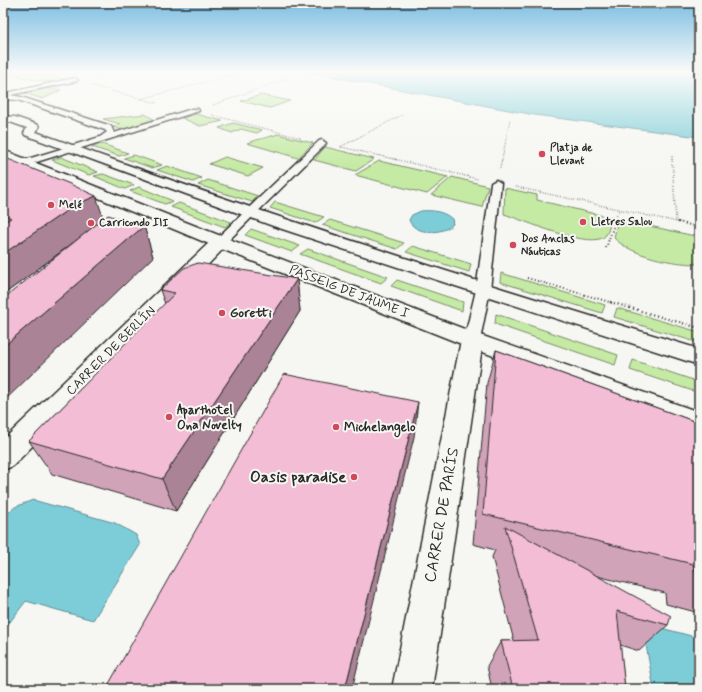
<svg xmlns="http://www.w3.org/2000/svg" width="702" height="692" font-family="Mynerve,sans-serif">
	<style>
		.green { fill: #c5eaa4; stroke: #788a68 }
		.water { fill: #7dcdd8; stroke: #5c8c93 }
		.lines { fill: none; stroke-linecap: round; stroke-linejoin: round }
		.service-casing { stroke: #2b2b2b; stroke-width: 3 }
		.pedestrian-casing { stroke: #2b2b2b; stroke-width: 3 }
		.minor-casing { stroke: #2b2b2b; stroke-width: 3 }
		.tertiary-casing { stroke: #2b2b2b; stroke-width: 3 }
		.path-far3 { stroke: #2b2b2b; stroke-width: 1; stroke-dasharray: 0.5 1; stroke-linecap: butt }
		.path-far2 { stroke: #2b2b2b; stroke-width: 1.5; stroke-dasharray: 0.5 2; stroke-linecap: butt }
		.path-far1 { stroke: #2b2b2b; stroke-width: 2; stroke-dasharray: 1 2.5; stroke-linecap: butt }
		.path { stroke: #2b2b2b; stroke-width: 2.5; stroke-dasharray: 1 3; stroke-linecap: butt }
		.service { fill: #f6f6f2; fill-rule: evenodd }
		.pedestrian { fill: #f6f6f2; fill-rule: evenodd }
		.minor { fill: #f6f6f2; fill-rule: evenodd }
		.tertiary { fill: #f6f6f2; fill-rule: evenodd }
		.wall { fill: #d1a3b8; stroke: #2b2b2b }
		.shaded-wall { fill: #aa8496; stroke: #2b2b2b }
		.building { fill: #f3bdd6; stroke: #2b2b2b }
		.poi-dot { fill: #d1495b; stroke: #f6f6f2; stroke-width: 1.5 }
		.labels { text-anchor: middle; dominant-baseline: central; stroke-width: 4; stroke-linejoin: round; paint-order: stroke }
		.far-poi-label { font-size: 11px; font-weight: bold; fill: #2b2b2b; stroke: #f6f6f2; text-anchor: start }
		.street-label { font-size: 13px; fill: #2b2b2b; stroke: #f6f6f2 }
		.poi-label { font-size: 13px; font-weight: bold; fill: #2b2b2b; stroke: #f6f6f2; text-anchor: start }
		.near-poi-label { font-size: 16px; font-weight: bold; fill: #2b2b2b; stroke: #f6f6f2; text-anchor: end }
		.near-street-label { font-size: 16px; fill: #2b2b2b; stroke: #f6f6f2 }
	</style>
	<rect width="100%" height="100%" fill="#f6f6f2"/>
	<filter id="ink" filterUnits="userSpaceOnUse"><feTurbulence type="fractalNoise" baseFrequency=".025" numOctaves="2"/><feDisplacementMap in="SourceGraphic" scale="8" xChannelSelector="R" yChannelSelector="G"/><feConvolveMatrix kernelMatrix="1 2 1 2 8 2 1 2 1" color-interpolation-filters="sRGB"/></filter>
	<g filter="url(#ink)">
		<g class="green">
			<path d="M3 71H38L68 80C45 85 25 78 3 71Z"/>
			<polygon points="45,88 61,90 43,99 24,93"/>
			<polygon points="261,95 290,101 270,108 241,101"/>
			<polygon points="145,114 155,120 122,130 113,127 120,124 103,119"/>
			<polygon points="196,114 223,121 200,126 182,118"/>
			<polygon points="233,123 262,130 257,133 241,129 232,133 219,128"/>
			<path d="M278 134 313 143 298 158 247 143C258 139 267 138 278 134Z"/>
			<polygon points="102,144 128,153 119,156 92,147"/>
			<polygon points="325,147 374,159 356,171 314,160"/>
			<polygon points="134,155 162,165 152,168 124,158"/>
			<polygon points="61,157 98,172 89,175 52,160"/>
			<polygon points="225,157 263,168 248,176 209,164"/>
			<polygon points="379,161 448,177 427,194 355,175"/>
			<polygon points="167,166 202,178 193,182 157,170"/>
			<polygon points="103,174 134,185 125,189 94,176"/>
			<polygon points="452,177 488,186 482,207 431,195"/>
			<polygon points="208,180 258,196 252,202 198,185"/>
			<polygon points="139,187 173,201 165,204 130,191"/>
			<path d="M505 188 537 195V200L612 218C610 223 609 231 606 235 594 252 521 219 504 214Z"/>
			<polygon points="275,202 324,217 315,223 270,208"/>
			<polygon points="179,203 231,222 225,227 171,207"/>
			<path d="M618 219 699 237V264C673 264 632 256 614 238Z"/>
			<polygon points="330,220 404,243 397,249 322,225"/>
			<polygon points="251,229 300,246 292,252 245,235"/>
			<polygon points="413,246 471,264 469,272 406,252"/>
			<polygon points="308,249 388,277 381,283 300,254"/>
			<polygon points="501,273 605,305 602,313 500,282"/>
			<polygon points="397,280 463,302 462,311 391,286"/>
			<polygon points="617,308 699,332 699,343 614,317"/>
			<polygon points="496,314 618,355 615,365 495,324"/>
			<polygon points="633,360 699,382 699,393 630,370"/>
		</g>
		<g class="water">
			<polygon points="302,71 699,71 699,137 535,115"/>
			<path d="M421 211C432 210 443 211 452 219L453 224C443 235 414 235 409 220L412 215Z"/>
			<polygon points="33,500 115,523 136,535 140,545 93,620 26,601 3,631 3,517 15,507"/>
			<polygon points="642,623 699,638 699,689 654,689"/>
		</g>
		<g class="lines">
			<g class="service-casing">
				<g id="service">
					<polygon points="75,78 78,80 77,81 10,95 21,97 111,126 114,133 192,109 198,109 199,111 27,165 21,165 19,163 21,161 100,137 107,132 105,130 18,100 3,99 3,95 6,95 6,93"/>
					<polygon points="322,140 326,143 325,145 224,245 216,245 214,242 216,239 319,141"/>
					<polygon points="496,180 501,183 490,290 480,340 478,344 472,345 466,344 464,340 476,290 491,183"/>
				</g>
			</g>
			<g class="pedestrian-casing">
				<path id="pedestrian" d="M3 116 15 117 38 125 39 127 36 132C254 212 476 282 699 349V365L440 281 273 226 25 135 24 133 27 128 10 122H3Z"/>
			</g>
			<g class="minor-casing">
				<g id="minor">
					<polygon points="220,237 226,238 228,242 226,246 13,466 3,470 3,440 214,238"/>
					<polygon points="472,333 480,335 483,340 432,689 392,689 461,340 464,335"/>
				</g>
			</g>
			<g class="tertiary-casing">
				<polygon id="tertiary" points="3,150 226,238 480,335 699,412 699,432 464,345 214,246 3,158"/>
			</g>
			<g class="path-far3">
				<polyline points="93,77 124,71"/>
				<polyline points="90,85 157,103"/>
				<polyline points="141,99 243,72"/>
				<polyline points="213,105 289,78"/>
				<polyline points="212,115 301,138"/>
				<polyline points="340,147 402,115"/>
				<polyline points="341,147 398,160"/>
				<polyline points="672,156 672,160"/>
				<polyline points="502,160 510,119"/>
			</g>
			<g class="path-far2">
				<polyline points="394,159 478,179"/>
				<polyline points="672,159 676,222"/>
				<polyline points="500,168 502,159"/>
				<polyline points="516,187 682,223"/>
				<polyline points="614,223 619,210"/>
			</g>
			<g class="path-far1">
				<polyline points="678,222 699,227"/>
				<polyline points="606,248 615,222"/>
				<polyline points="527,278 613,303"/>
			</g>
			<polyline class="path" points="610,302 699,328"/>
			<use href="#service" class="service"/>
			<use href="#pedestrian" class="pedestrian"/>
			<use href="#minor" class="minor"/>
			<use href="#tertiary" class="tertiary"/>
		</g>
		<g class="wall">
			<polygon points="3,157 104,218 144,226 153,257 81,237 3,295"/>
			<polygon points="297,279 300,311 176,511 52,474 29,441 165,304 160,290"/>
			<polygon points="496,350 699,423 699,613 666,604 665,593 597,576 668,625 639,651 620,645 625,689 492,689 487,666 501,641 514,641 492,557 495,550 473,544 487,383"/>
		</g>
		<g class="shaded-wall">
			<polygon points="96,196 105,223 86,233 3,295 3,254 75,205"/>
			<polygon points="144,226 153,257 3,402 3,347"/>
			<polygon points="297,279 300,311 176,511 162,479"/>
			<polygon points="418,402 414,437 352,689 345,689"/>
		</g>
		<g class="building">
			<polygon points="3,157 70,184 96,196 75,205 3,254 3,223 11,218 3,214"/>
			<polygon points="108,215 144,226 3,347 3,299"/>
			<polygon points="198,263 297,279 162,479 29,441 175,293 160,290 184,268"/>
			<polygon points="496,350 699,423 699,576 696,575 693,564 483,514"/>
			<polygon points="284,374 418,402 345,689 106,689"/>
			<polygon points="505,526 671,616 668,625 617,611 625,689 513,689 501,641 538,640"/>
		</g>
	</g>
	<linearGradient id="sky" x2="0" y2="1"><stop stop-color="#7dbee2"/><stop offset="0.43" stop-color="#fbfbf9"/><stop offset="1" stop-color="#fbfbf9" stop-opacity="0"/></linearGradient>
	<rect width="702" height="167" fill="url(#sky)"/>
	<g class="poi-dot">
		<circle cx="542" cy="154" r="4"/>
		<circle cx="51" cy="205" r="4"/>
		<circle cx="583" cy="222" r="4"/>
		<circle cx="91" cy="223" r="4"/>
		<circle cx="513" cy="245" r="4"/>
		<circle cx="222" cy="313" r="4"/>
		<circle cx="169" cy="417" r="4"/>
		<circle cx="336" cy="427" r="4"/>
		<circle cx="354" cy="477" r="4"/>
	</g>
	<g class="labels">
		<g class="far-poi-label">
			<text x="550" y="148">Platja de<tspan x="550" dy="13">Llevant</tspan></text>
			<text x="59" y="205">Melé</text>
			<text x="591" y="222">Lletres Salou</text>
			<text x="99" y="223">Carricondo III</text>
			<text x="521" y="239">Dos Anclas<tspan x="521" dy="13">Náuticas</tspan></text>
		</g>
		<g class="street-label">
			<text transform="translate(349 292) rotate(21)">PASSEIG DE JAUME I</text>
			<text transform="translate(111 351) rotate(-45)">CARRER DE BERLÍN</text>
		</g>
		<g class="poi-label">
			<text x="230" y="313">Goretti</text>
			<text x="177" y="410">Aparthotel<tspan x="177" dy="15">Ona Novelty</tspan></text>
			<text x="344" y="427">Michelangelo</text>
		</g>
		<g class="near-poi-label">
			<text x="346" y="477">Oasis paradise</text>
		</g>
		<g class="near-street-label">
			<text transform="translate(442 515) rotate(-80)">CARRER DE PARÍS</text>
		</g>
	</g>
	<rect width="702" height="692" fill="none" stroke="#f6f6f2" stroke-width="16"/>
	<rect x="8" y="8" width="686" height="676" fill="none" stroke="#2b2b2b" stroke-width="1.5" filter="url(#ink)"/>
</svg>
